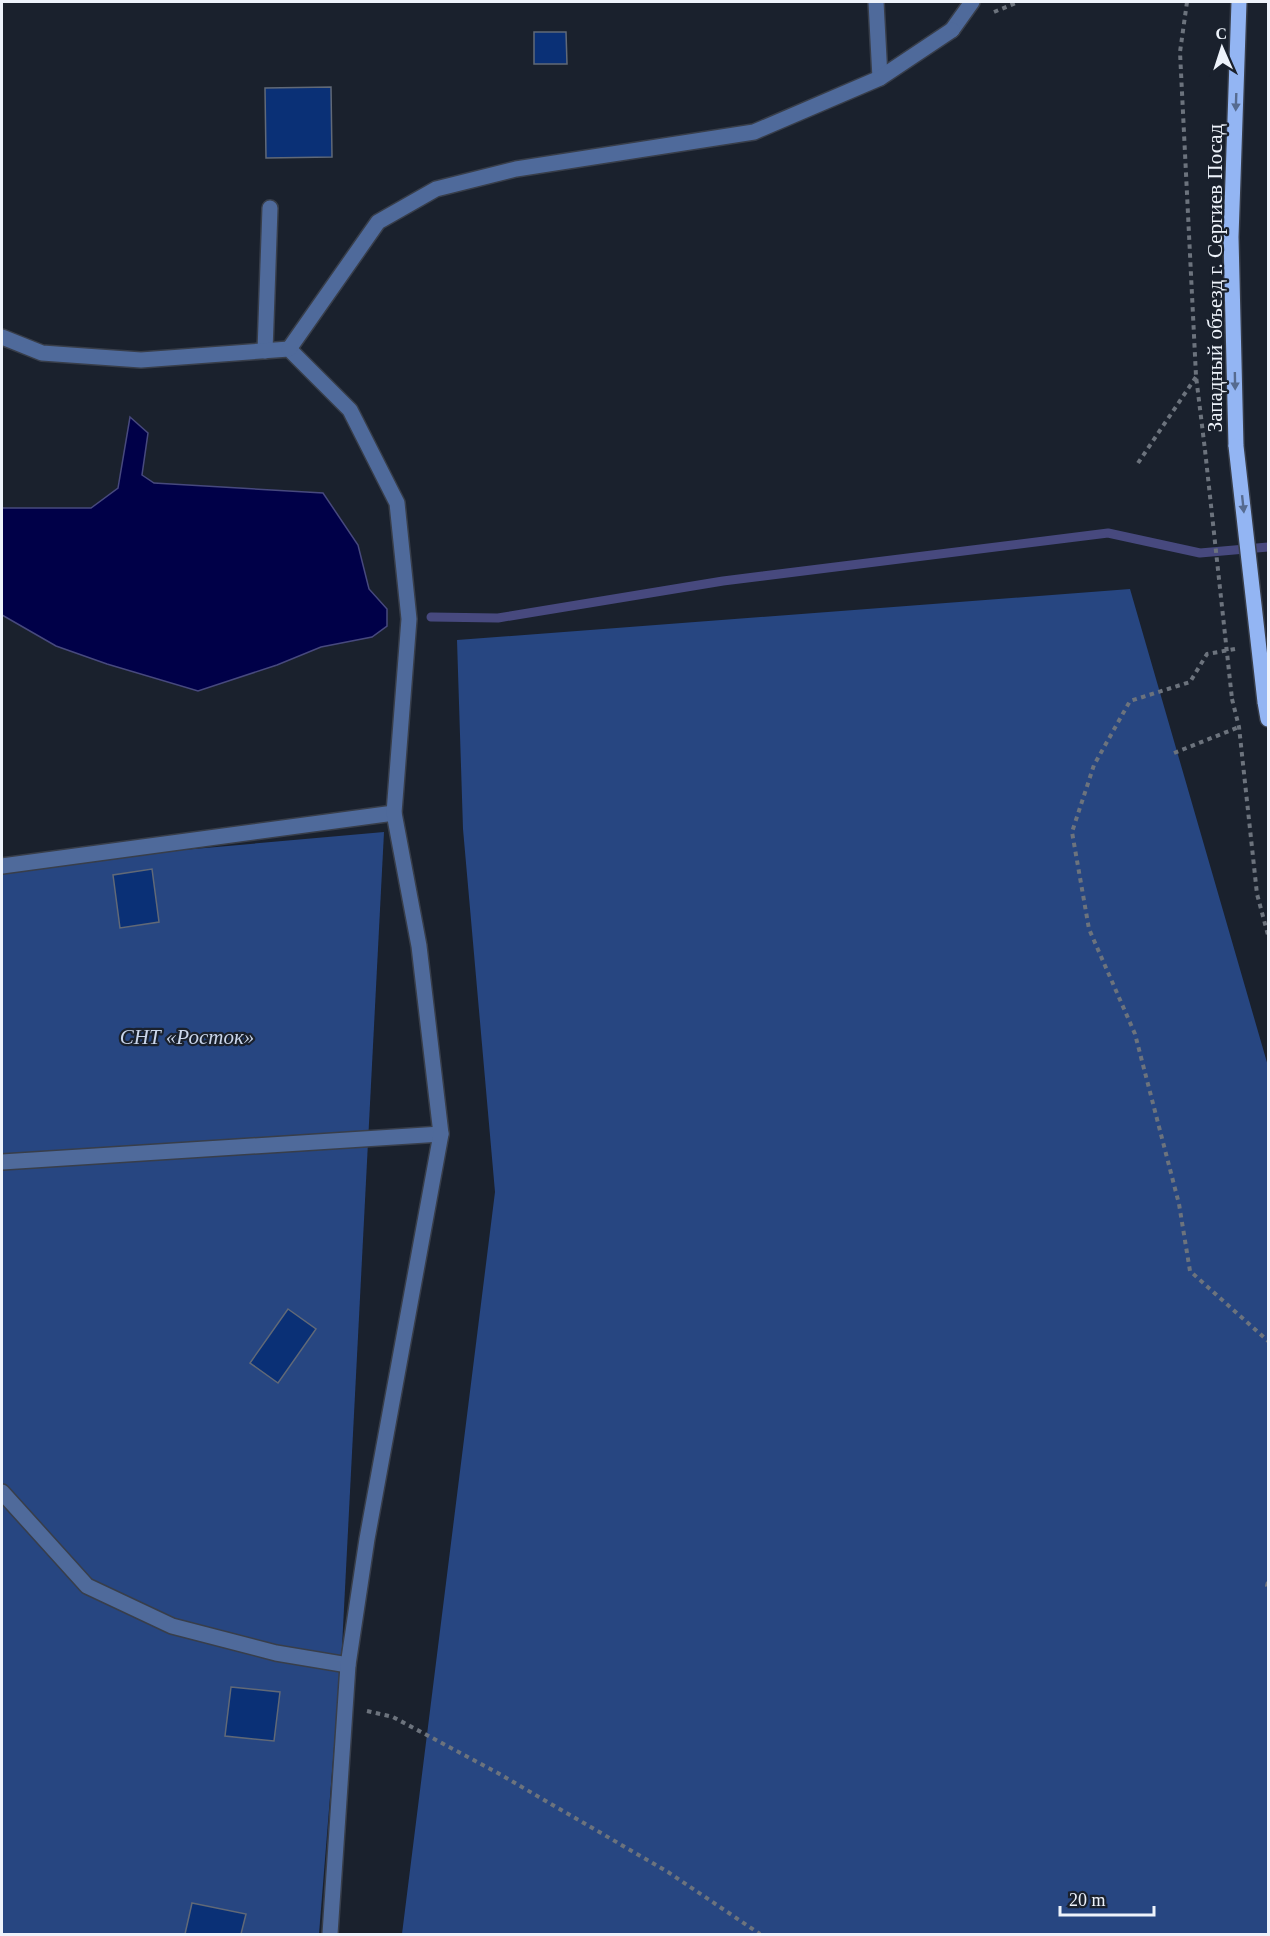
<svg xmlns="http://www.w3.org/2000/svg" width="1270" height="1936" font-family="'Times New Roman',serif">
	<style>
		.green { fill: #274681 }
		.water { fill: #000048; stroke: #47497e; stroke-width: 1.5 }
		.lines { fill: none; stroke-linecap: round; stroke-linejoin: round }
		.stream { stroke: #47497e; stroke-width: 9 }
		.building { fill: #0a3076; stroke: #616977; stroke-width: 1.5 }
		.lane-casing { stroke: #383e4a; stroke-width: 18 }
		.street-casing { stroke: #383e4a; stroke-width: 18 }
		.primary-casing { stroke: #383e4a; stroke-width: 18 }
		.path { stroke: #6c737d; stroke-width: 4; stroke-dasharray: 4.5 4.5; stroke-linecap: butt }
		.lane { stroke: #4f6a9b; stroke-width: 15 }
		.street { stroke: #4f6a9b; stroke-width: 15 }
		.primary { stroke: #93b5f3; stroke-width: 15 }
		.primary-bridge-casing { stroke: #383e4a; stroke-width: 18; stroke-linecap: butt }
		.path-bridge { stroke: #6c737d; stroke-width: 4; stroke-dasharray: 4.5 4.5; stroke-linecap: butt }
		.primary-bridge { stroke: #93b5f3; stroke-width: 15 }
		.oneway { fill: #566b90 }
		.labels { text-anchor: middle; dominant-baseline: central; stroke-width: 4.5; stroke-linejoin: round; paint-order: stroke }
		.street-label { font-size: 21px; fill: #eef3fb; stroke: #1a212d }
		.park-label { font-size: 21px; font-style: italic; fill: #cad6eb; stroke: #1a212d }
	</style>
	<rect width="100%" height="100%" fill="#1a212d"/>
	<g class="green">
		<polygon points="1130,589 1268,1066 1268,1934 402,1934 495,1192 463,829 457,640"/>
		<polygon points="384,832 342,1647 319,1934 2,1934 2,866"/>
	</g>
	<polygon class="water" points="130,417 148,433 142,475 154,483 323,493 358,545 369,589 387,609 387,626 372,637 321,647 277,665 198,691 107,664 56,646 2,615 2,508 91,508 118,488"/>
	<g class="lines">
		<polyline class="stream" points="431,617 498,618 723,581 1108,533 1200,553 1268,547"/>
	</g>
	<g class="building">
		<polygon points="534,32 566,32 567,64 534,64"/>
		<polygon points="331,87 332,157 266,158 265,88"/>
		<polygon points="152,869 159,922 120,928 113,875"/>
		<polygon points="288,1309 316,1329 278,1383 250,1363"/>
		<polygon points="231,1687 280,1692 274,1741 225,1736"/>
		<polygon points="192,1903 246,1914 241,1934 185,1934"/>
	</g>
	<g class="lines">
		<g class="lane-casing">
			<g id="lane">
				<polyline points="876,2 880,78"/>
				<polyline points="952,30 972,2"/>
				<polyline points="265,351 270,208"/>
				<polyline points="2,866 394,813"/>
				<polyline points="2,1162 441,1134"/>
				<polyline points="2,1492 87,1586 172,1626 276,1653 348,1665"/>
			</g>
		</g>
		<g class="street-casing">
			<g id="street">
				<polyline points="2,337 42,353 141,360 289,349 350,410 397,503 409,619 394,813 419,946 441,1134 367,1539 348,1665 330,1934"/>
				<polyline points="289,349 378,222 436,189 516,169 754,132 880,78 952,30"/>
			</g>
		</g>
		<g class="primary-casing">
			<g id="primary">
				<polyline points="1236,446 1231,237 1239,2"/>
				<polyline points="1265,702 1268,719"/>
			</g>
		</g>
		<g class="path">
			<polyline points="1187,2 1180,52 1196,376 1205,450"/>
			<polyline points="994,12 1018,2"/>
			<polyline points="1138,463 1196,377"/>
			<polyline points="1235,649 1207,654 1190,682 1130,701 1094,765 1072,832 1089,929 1135,1034 1179,1204 1190,1271 1268,1341"/>
			<polyline points="1232,699 1239,727 1257,894 1268,935"/>
			<polyline points="1174,753 1239,727"/>
			<polyline points="1268,1582 1267,1586 1268,1590"/>
			<polyline points="367,1711 393,1717 496,1772 668,1872 760,1934"/>
		</g>
		<use href="#lane" class="lane"/>
		<use href="#street" class="street"/>
		<use href="#primary" class="primary"/>
		<g class="primary-bridge-casing">
			<polyline id="primary-bridge" points="1236,446 1265,702"/>
		</g>
		<polyline class="path-bridge" points="1205,450 1232,699"/>
		<use href="#primary-bridge" class="primary-bridge"/>
	</g>
	<defs><path id="oneway-solid" d="M-6-.8H1V-3.2L6.5 0L1 3.2V.8H-6Z" transform="scale(1.5)"/></defs>
	<g class="oneway">
		<use href="#oneway-solid" transform="translate(1236 102) rotate(92)"/>
		<use href="#oneway-solid" transform="translate(1235 381) rotate(89)"/>
		<use href="#oneway-solid" transform="translate(1243 504) rotate(84)"/>
	</g>
	<g class="labels">
		<g class="street-label">
			<text transform="translate(1215 278) rotate(-90)">Западный объезд г. Сергиев Посад</text>
		</g>
		<g class="park-label">
			<text x="187" y="1037">СНТ «Росток»</text>
		</g>
	</g>
	<rect width="1270" height="1936" fill="none" stroke="#eef3fb" stroke-width="6"/>
	<g transform="translate(1222 48) rotate(357)" stroke="#1a212d" stroke-width="4.5" paint-order="stroke">
	<path d="M0-4.5L10 22L0 15L-10 22Z" fill="#eef3fb"/>
	<text y="-9" font-size="16" font-weight="bold" text-anchor="middle" fill="#eef3fb">С</text>
	</g>
	<path d="M1060 1906v9h94v-9" fill="none" stroke="#eef3fb" stroke-width="3"/>
	<text x="1069" y="1906" font-size="18" fill="#eef3fb" stroke="#1a212d" stroke-width="4.5" paint-order="stroke">20 m</text>
</svg>
